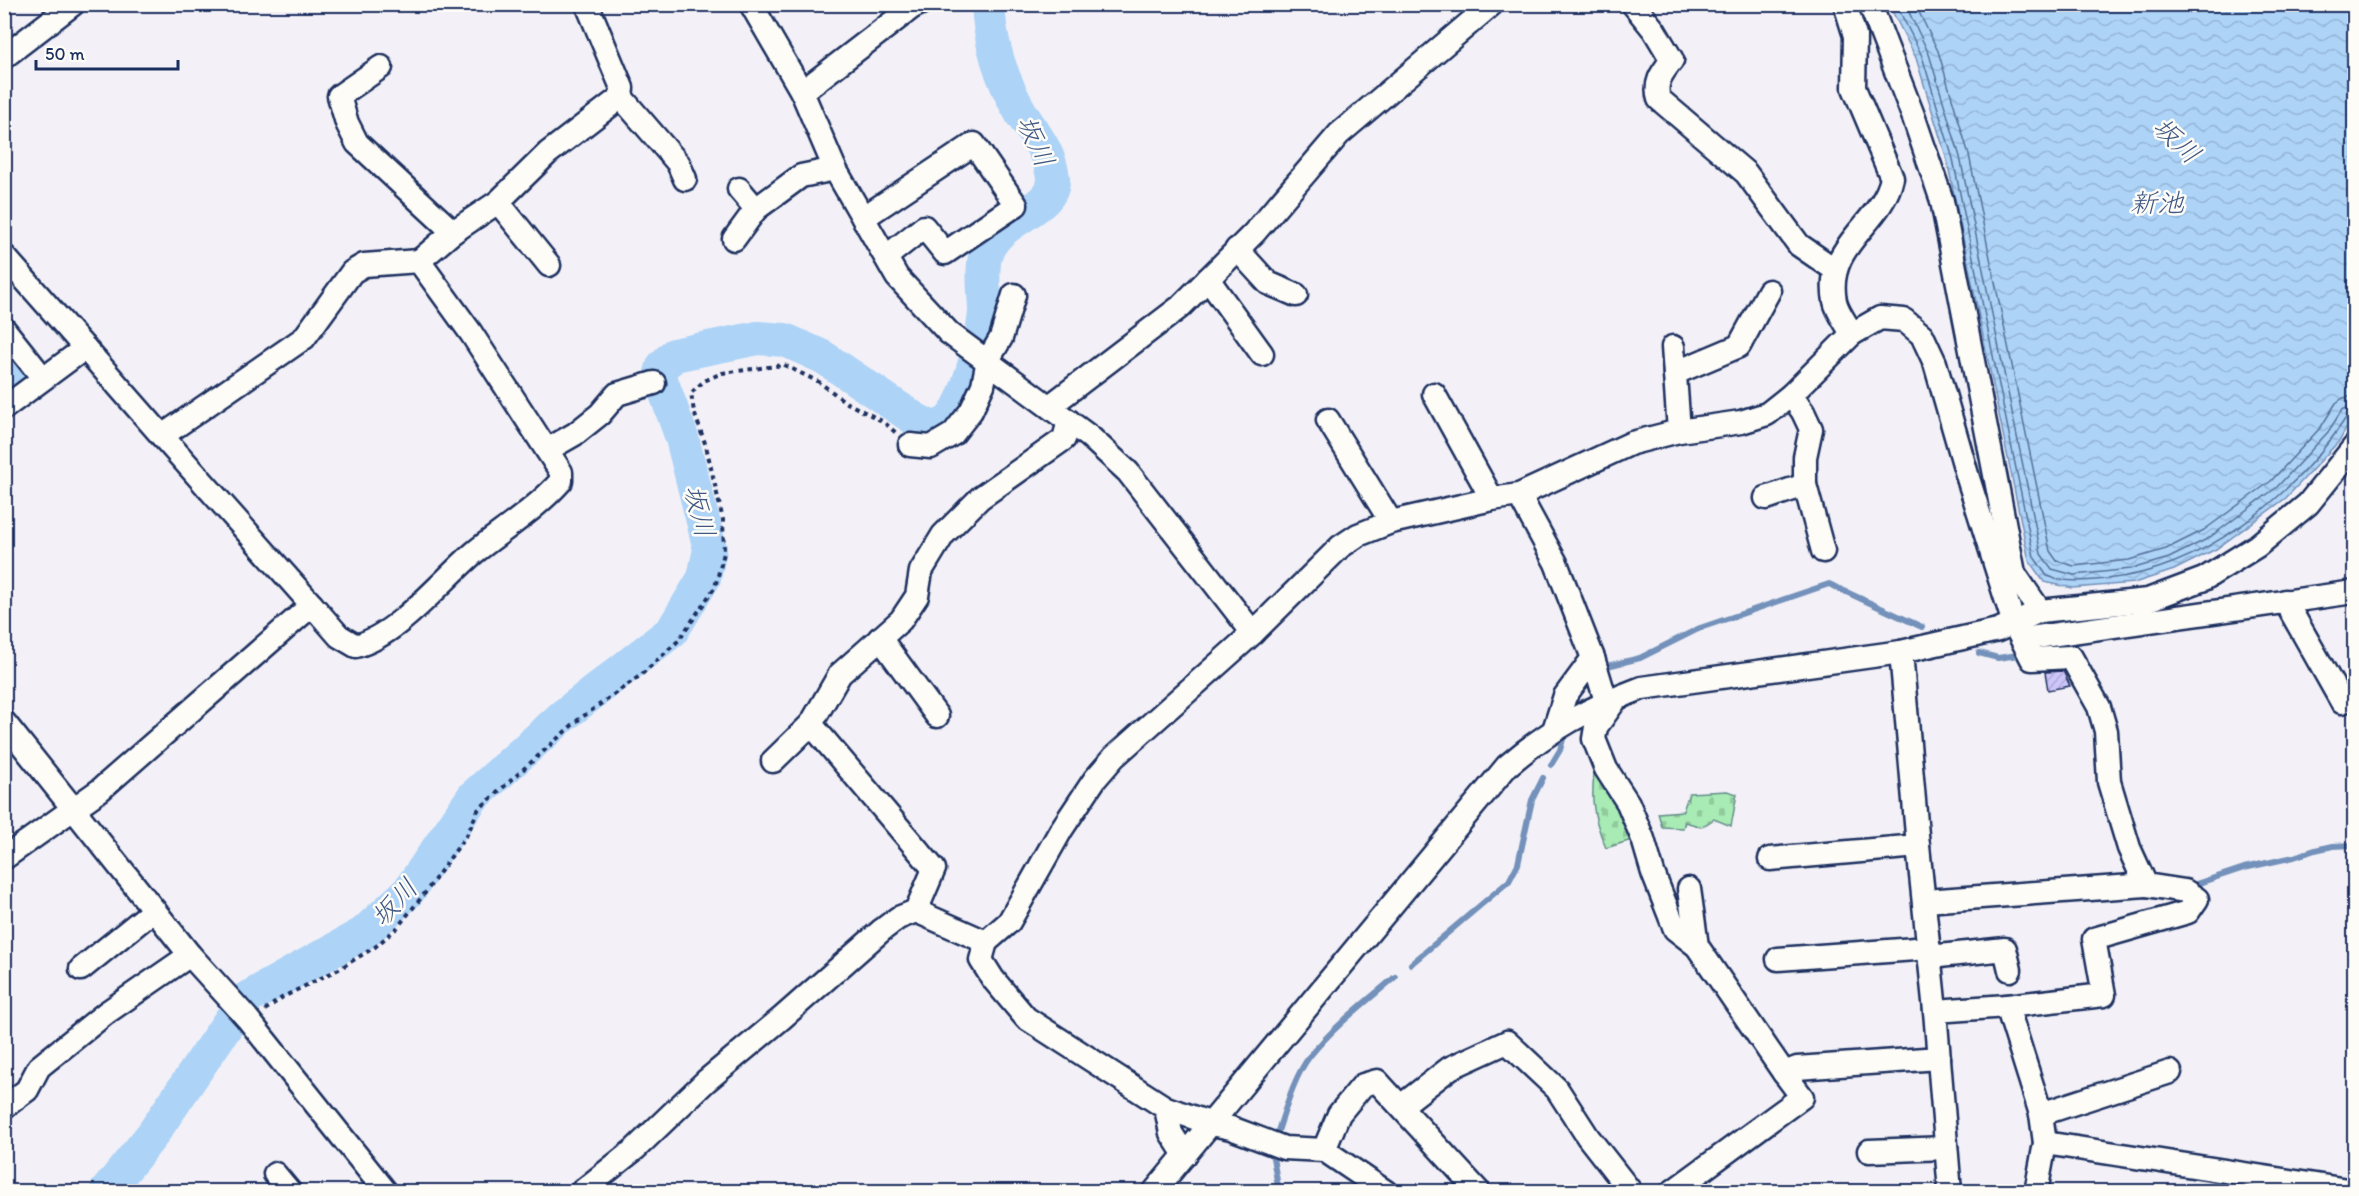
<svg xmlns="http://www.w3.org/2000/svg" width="2359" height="1196" font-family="Itim,'Klee One',sans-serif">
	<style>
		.cemetery { fill: url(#cemetery-stones); stroke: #628d89; stroke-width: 1.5 }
		.water { fill: url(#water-waves); stroke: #7391ba; stroke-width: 1.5 }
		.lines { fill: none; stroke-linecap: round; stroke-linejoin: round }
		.shore { stroke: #55719b; stroke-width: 1.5 }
		.stream { stroke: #7391ba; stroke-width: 6 }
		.river { stroke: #add3f7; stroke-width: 34 }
		.building { fill: url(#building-hatch); stroke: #1b2f5e; stroke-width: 1.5 }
		.street-casing { stroke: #1b2f5e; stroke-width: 27 }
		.path { stroke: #1b2f5e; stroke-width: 4; stroke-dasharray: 4.5 4.5; stroke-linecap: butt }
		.street { stroke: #fdfcf7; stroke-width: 22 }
		.labels { text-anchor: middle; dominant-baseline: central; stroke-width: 5; stroke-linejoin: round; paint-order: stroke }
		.water-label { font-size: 27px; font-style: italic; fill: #405884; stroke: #fdfcf7 }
	</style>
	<defs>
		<pattern id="cemetery-stones" width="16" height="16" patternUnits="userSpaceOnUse" patternTransform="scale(1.5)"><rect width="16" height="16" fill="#a9ebb4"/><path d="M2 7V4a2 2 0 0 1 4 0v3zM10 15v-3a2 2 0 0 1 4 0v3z" fill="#91ca9d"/></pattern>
		<pattern id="water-waves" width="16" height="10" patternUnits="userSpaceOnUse" patternTransform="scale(1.5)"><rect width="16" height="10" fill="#add3f7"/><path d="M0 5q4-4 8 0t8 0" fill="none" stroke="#94b5d6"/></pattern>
		<pattern id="building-hatch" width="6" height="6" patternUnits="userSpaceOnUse" patternTransform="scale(1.5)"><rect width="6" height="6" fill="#cdc6f9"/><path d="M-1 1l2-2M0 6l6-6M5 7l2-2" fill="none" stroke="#afaad8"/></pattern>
	</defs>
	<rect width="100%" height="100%" fill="#f3f1f7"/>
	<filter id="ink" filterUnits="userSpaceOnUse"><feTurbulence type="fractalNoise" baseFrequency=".0167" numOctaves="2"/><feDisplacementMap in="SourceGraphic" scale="12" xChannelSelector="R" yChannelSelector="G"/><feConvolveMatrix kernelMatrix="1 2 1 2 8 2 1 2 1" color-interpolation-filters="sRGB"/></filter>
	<g filter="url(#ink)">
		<g class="cemetery">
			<path d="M1596 755 1638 838 1606 848C1590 811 1591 794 1596 755Z"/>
			<polygon points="1727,791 1737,794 1731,826 1714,819 1702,827 1685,822 1683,828 1662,827 1658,813 1683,811 1689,793"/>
		</g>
		<polygon class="water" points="1889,5 2354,5 2354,414 2340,440 2286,498 2216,549 2174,570 2134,583 2073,588 2044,582 2029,561 1947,160 1916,58"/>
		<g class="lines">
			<g class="shore">
				<path d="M1896 4 1922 56 1953 159 2034 557 2047 576C2068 583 2085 581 2106 579 2203 570 2296 495 2348 415L2354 413"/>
				<polyline points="1905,4 1929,54 1960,157 2041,554 2052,569 2074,575 2131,569 2169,558 2209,538 2277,487 2328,432 2342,410 2354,405"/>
				<polyline points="1915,4 1938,51 1969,155 2050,551 2057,561 2074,566 2129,560 2166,549 2204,530 2271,481 2321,427 2336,403 2343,398 2354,396"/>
			</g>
			<g class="stream">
				<polyline points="2045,648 2082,641"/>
				<polyline points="1979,653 1998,658 2018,655"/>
				<polyline points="1603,667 1640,658 1700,628 1829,584 1922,627"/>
				<polyline points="1551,765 1560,750 1565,732"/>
				<polyline points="2190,886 2244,868 2294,857 2315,850 2333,846 2354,845"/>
				<polyline points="1411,964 1509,881 1518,864 1532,800 1543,778"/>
				<path d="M1276 1137C1285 1111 1293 1078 1310 1056 1334 1026 1366 1002 1395 977"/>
				<polyline points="1272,1152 1279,1192"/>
			</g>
			<g class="river">
				<polyline points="4,344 18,366 16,382 4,391"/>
				<path d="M106 1192 152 1135 244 1000 364 933 408 892 473 797 563 716 672 631 704 578 710 549 682 438 660 377 663 366 674 355 758 338 785 340 823 357 915 419 934 429C939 426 946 424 950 420 967 401 983 338 985 312 985 295 981 274 985 257 994 217 1056 212 1053 178 1050 152 1034 134 1021 113 1001 79 990 44 988 4"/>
			</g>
		</g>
		<polygon class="building" points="2063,671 2070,686 2048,690 2045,672"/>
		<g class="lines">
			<g class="street-casing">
				<g id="street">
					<polyline points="751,4 802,92 835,169 897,277 949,333 1090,437 1128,472 1253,633"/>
					<path d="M1633 4 1654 30 1672 60C1662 73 1654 82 1659 99L1746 173 1799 245 1834 269"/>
					<path d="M1845 4 1855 36 1854 88 1892 178C1882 225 1824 244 1835 301 1837 312 1847 324 1852 334"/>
					<polyline points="1870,4 1914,118 1942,201 2014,573 2040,611"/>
					<polyline points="4,57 73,4"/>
					<polyline points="381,67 339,96 347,123 357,143 453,232"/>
					<polyline points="802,92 911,8 919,4"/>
					<polyline points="621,97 678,163 685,179"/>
					<polyline points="739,189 756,209"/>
					<polyline points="498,202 549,265"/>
					<polyline points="863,218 974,144 1016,205 945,253 924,227 886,257"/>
					<polyline points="734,239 756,209 801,176 835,169"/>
					<polyline points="1237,249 1268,283 1296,295"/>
					<polyline points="4,256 85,348"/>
					<polyline points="1208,279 1262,354"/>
					<polyline points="4,329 43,378"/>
					<polyline points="1673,347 1679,431"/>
					<polyline points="1675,373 1739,346 1769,291"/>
					<polyline points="1434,394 1492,499"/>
					<polyline points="1791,395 1803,412 1811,429 1805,457 1805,485 1823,551"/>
					<polyline points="1050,406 1180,307 1254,233 1339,134 1492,4"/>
					<polyline points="4,408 85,348 162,436"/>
					<polyline points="1328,420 1391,522"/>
					<polyline points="910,445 931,447 953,434 971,411 983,385 988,360 1001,338 1014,295"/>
					<polyline points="547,450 575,434 600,414 617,394 654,383"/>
					<polyline points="1519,495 1556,563 1593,658 1565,696 1554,730"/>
					<polyline points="1766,498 1805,485"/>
					<polyline points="2285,601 2342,702"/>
					<polyline points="312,605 162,436 304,338 352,272 364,265 419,261"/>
					<polyline points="880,638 937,716"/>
					<polyline points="2022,639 2354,592"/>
					<polyline points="1901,652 1918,846 1935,1011 1950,1192"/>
					<polyline points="1593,658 1606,701"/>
					<polyline points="1616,699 1596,727 1594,739 1606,769 1628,803 1643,839 1653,873 1675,929 1697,946 1784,1073"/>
					<polyline points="4,722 190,955 247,1018 386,1192"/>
					<polyline points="773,761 811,724"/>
					<path d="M4 858 100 790 312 605 339 636 356 646C398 635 441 581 475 552 504 529 536 509 561 481V472L471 333 419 261 453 232 498 202 548 153 621 97 622 88 587 4"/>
					<polyline points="1770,859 1918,846"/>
					<polyline points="1689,889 1697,946"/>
					<polyline points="1925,901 2146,885"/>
					<polyline points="916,911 934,869 811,724 840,674 901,620 917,596 921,571 943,535 980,498 1064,439 1069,421"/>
					<polyline points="986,942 981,960 993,979 1026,1018 1166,1108 1212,1124 1231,1128 1284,1148 1324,1150 1386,1192"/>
					<polyline points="1930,957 2005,949 2010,970"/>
					<polyline points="1778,959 1929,948"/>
					<polyline points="81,969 154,910"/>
					<polyline points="1935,1011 2007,1006 2041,1114 2045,1143 2036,1192"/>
					<polyline points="1401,1106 1450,1068 1507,1042 1557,1089 1588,1137 1631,1192"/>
					<polyline points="4,1107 27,1090 39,1067 106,1013 190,955"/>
					<polyline points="1166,1108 1171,1133 1185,1155"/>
					<polyline points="2041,1114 2170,1072"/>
					<polyline points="2045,1143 2354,1191"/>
					<polyline points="1324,1150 1339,1114 1363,1085 1377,1081 1479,1192"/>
					<polyline points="1869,1151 1946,1148"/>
					<polyline points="275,1174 290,1192"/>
					<polyline points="581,1192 635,1149 706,1081 782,1018 882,930 898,918 916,911 986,942 1009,922 1061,830 1095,779 1114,757 1253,633 1340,547 1358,535 1391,522 1492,499 1519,495 1632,443 1679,431 1741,422 1767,414 1791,395 1852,334 1880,318 1904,320 1922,335 1935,363 1968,478 2014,624 2032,659 2071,657 2099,707 2106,731 2109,782 2129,848 2146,885 2185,891 2197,899 2188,912 2094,939 2104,995 2007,1006"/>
					<path d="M1154 1192 1507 766C1550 729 1589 708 1642 688L1901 652 1998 630 2040 611 2148 600 2204 579 2257 546 2308 504 2354 447"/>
					<polyline points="1672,1192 1802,1097 1784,1073 1797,1068 1939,1058"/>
				</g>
			</g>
			<polyline class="path" points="265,1010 283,997 339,969 375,947 397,928 425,893 468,833 478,810 578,720 641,675 679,640 715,587 724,553 723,520 706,446 694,412 691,393 704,381 722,373 784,365 819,382 847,403 884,422 896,433"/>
			<use href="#street" class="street"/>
		</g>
	</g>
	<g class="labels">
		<g class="water-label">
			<text transform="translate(2177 140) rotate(43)">坂川</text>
			<text transform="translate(1036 141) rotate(66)">坂川</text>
			<text x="2157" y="202">新池</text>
			<text transform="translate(700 511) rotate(76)">坂川</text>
			<text transform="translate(394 902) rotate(-47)">坂川</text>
		</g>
	</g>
	<rect width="2359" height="1196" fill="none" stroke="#fdfcf7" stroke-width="24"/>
	<rect x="12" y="12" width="2335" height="1172" fill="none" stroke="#1b2f5e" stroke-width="2" filter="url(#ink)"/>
	<path d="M36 60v9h142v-9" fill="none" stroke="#1b2f5e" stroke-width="3"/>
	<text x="45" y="60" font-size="18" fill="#1b2f5e" stroke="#fdfcf7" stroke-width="4.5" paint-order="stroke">50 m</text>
</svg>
